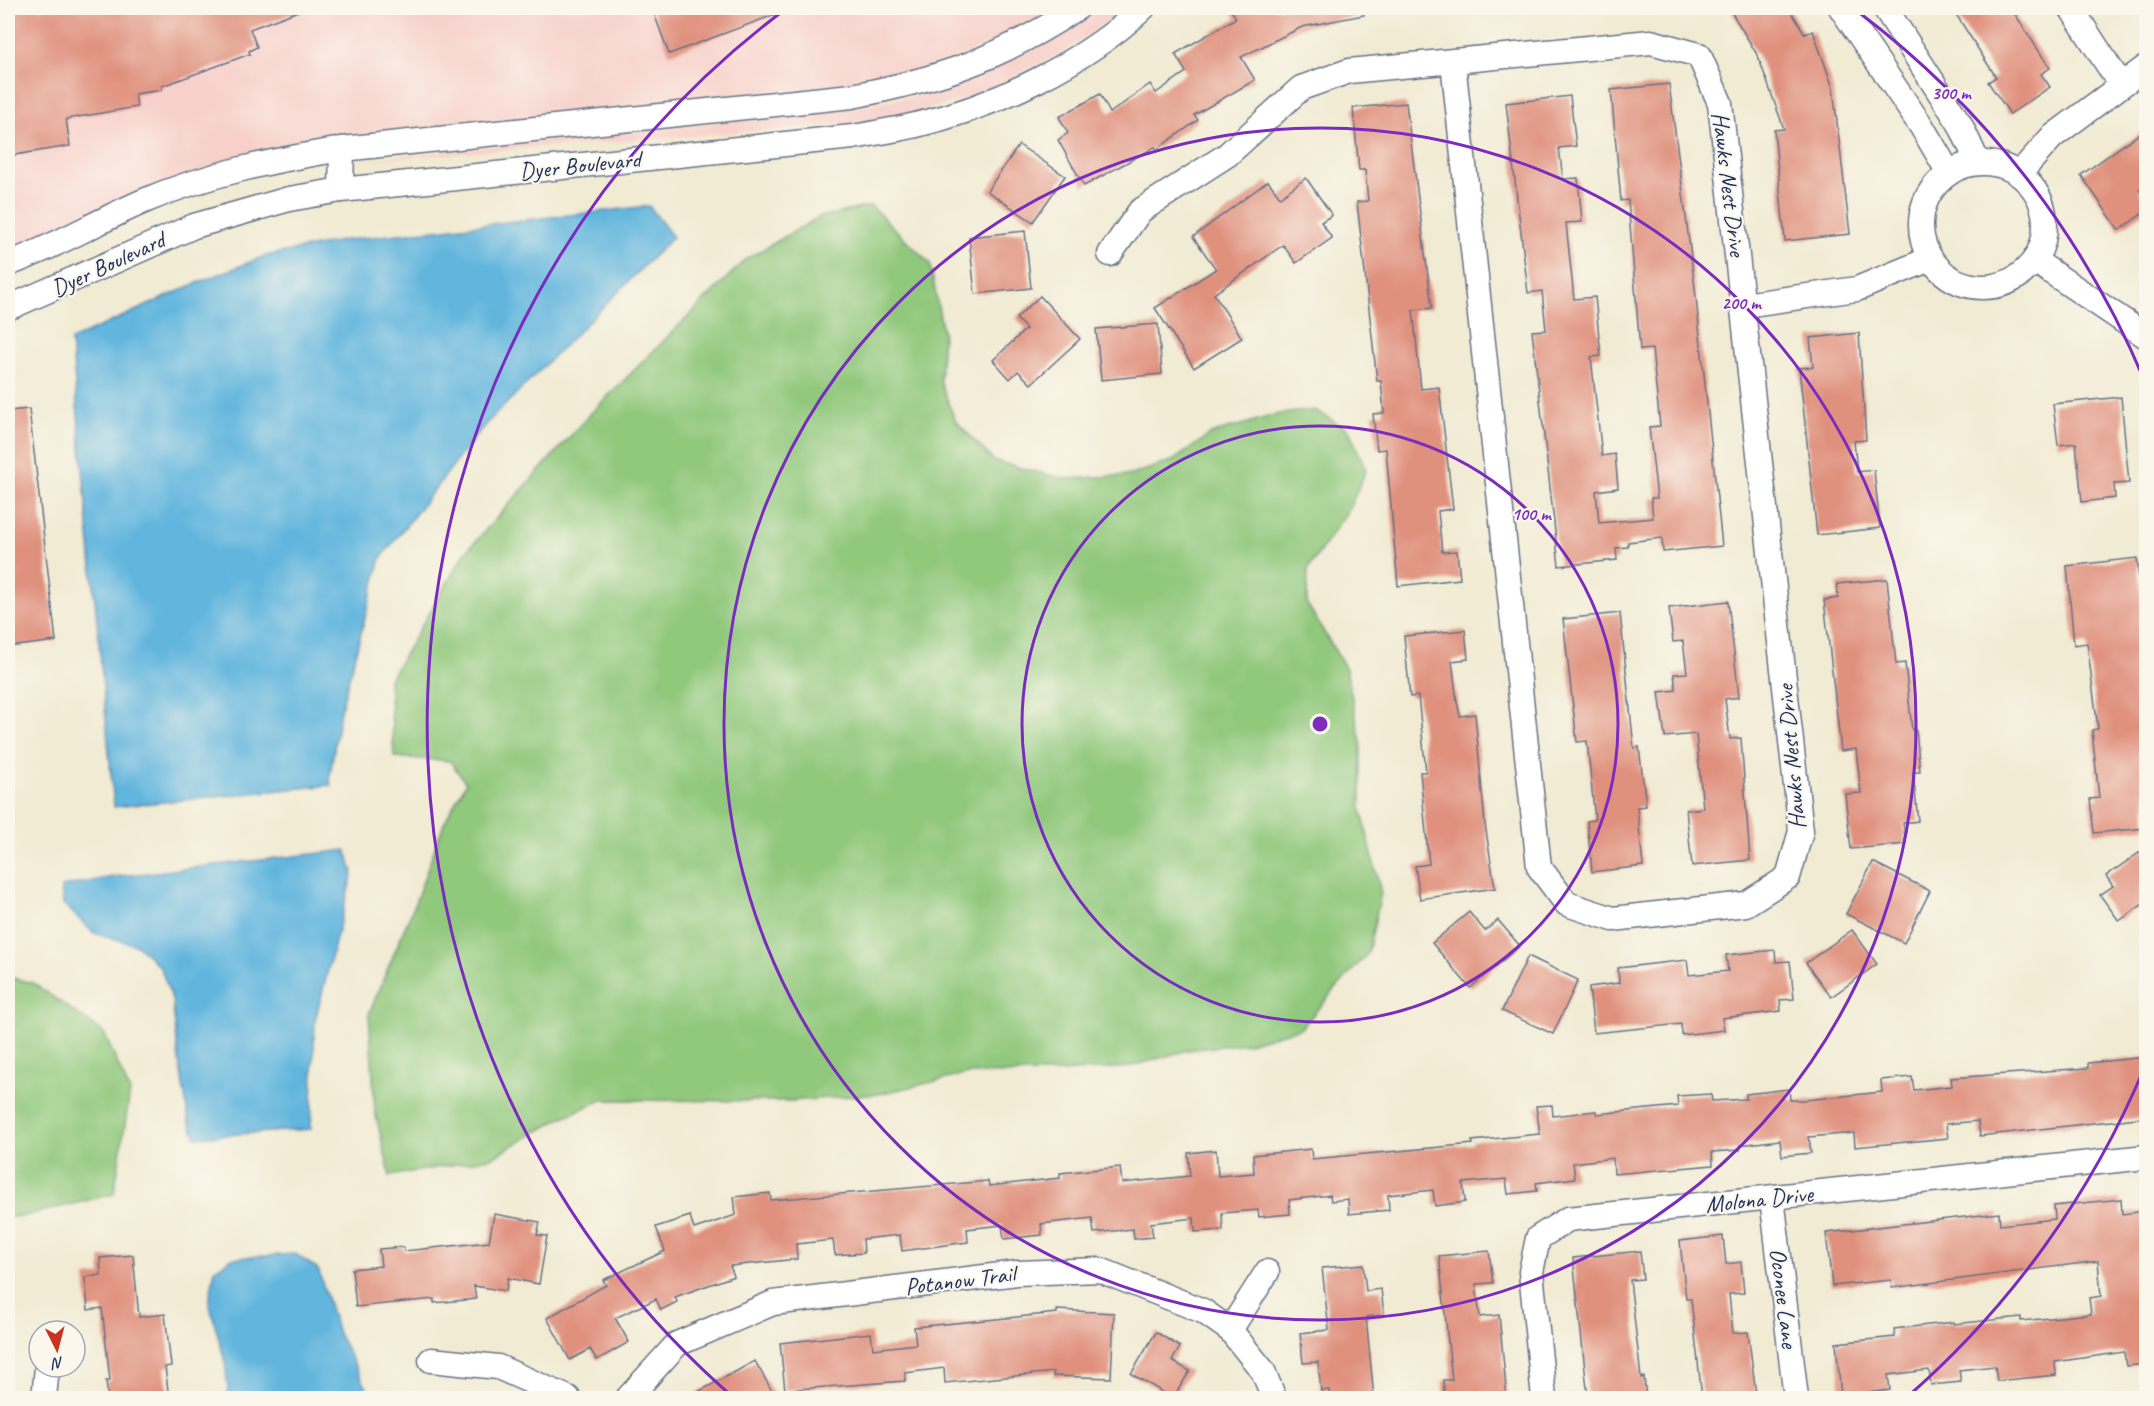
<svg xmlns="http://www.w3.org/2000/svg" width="2154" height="1406" font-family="Caveat,sans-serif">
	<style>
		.built { fill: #f7d0ca }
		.green { fill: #90c87b; stroke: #567c6c; stroke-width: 1.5 }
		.water { fill: #62b6de; stroke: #3e729e; stroke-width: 1.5 }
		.building { fill: #e0917e }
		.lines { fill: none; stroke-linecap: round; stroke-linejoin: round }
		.minor-casing { stroke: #667187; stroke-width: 27 }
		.minor { stroke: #fff; stroke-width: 24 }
		.ring { fill: none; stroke: #7b2cbf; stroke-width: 3 }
		.labels { text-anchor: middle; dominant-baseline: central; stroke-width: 4.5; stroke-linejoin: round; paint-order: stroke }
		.street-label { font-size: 24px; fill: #1b2f5e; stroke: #fbf7ec }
		.centre { fill: #7b2cbf; stroke: #fbf7ec; stroke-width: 3 }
		.ring-label { font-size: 18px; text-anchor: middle; font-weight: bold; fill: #7b2cbf; stroke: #fbf7ec; stroke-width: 4.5; stroke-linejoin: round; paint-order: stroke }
	</style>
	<rect width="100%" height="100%" fill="#fbf7ec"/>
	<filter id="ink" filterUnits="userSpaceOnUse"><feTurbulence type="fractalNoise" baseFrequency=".0167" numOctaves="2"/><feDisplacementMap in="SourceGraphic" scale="12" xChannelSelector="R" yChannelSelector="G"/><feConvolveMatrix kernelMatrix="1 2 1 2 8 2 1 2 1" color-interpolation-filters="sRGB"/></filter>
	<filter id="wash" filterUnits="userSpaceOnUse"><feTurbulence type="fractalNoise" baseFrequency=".008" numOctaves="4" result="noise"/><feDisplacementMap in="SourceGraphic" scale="24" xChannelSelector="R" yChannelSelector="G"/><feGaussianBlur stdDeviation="1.35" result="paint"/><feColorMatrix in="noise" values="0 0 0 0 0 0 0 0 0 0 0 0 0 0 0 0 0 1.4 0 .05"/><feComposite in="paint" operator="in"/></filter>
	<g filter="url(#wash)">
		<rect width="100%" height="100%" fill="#f1ebd3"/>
		<g class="built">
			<polygon points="8,8 1057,8 1032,24 967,54 914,72 851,84 333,137 332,139 283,147 239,158 8,252"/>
			<polygon points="1098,8 1127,8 1062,53 982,93 914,114 855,124 352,161 853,107 919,95 975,76 1042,45"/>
		</g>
		<g class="green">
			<polygon points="871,206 930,263 943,333 940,381 955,420 994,461 1065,479 1131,475 1174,460 1211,434 1278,414 1315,410 1349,430 1366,470 1349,509 1308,569 1307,604 1346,669 1361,742 1361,808 1381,893 1368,953 1301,1028 1248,1043 1188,1050 1129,1067 1047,1073 968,1074 879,1094 790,1101 602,1100 561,1118 491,1158 390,1176 375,1112 369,1014 415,903 444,823 466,783 450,761 394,757 389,680 465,553 593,411 746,259 819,217"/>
			<polygon points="8,977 33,983 104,1033 130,1092 114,1194 24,1216 8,1217"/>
		</g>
		<g class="water">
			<polygon points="649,206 673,237 483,427 381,558 340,712 330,775 331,785 114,807 71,340 190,286 265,256 346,240"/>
			<polygon points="346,850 353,872 315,1021 311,1129 196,1137 189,1121 179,1061 172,999 160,967 137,945 94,933 63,904 61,887 113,877"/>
			<polygon points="295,1254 318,1269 338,1333 372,1398 229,1398 225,1362 209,1302 215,1269 232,1258"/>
		</g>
		<g id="blocks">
			<g class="building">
				<polygon points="8,8 304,8 304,9 250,29 257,47 249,51 250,54 162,86 162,90 135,94 137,107 66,119 70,146 8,156"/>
				<polygon points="652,8 790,8 790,9 669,54"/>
				<polygon points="1230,8 1363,8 1364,15 1302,27 1241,57 1255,80 1194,115 1198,120 1157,149 1155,147 1084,186 1058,140 1068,133 1059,117 1100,94 1110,113 1150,84 1156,93 1186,72 1175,54 1236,18"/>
				<polygon points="1729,8 1789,8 1805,34 1813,31 1833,88 1850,234 1785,241 1774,130 1784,129 1758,56"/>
				<polygon points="1952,8 2011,8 2050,68 2041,74 2050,87 2010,114 1988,82 1996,77"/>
				<polygon points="1669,84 1695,288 1722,546 1663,552 1662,538 1628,542 1628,547 1616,548 1617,560 1559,566 1532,331 1546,330 1542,291 1528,293 1506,103 1570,96 1576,146 1559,148 1563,179 1578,178 1582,222 1566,223 1574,299 1595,297 1601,356 1591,357 1602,456 1615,454 1618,488 1596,491 1599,523 1653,518 1651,498 1657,498 1649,427 1660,426 1652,349 1640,350 1628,200 1621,201 1611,90"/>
				<polygon points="1406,103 1432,308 1413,310 1421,389 1439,387 1453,509 1438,511 1442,552 1457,551 1460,579 1398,586 1386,449 1377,450 1373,414 1384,413 1381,381 1377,381 1357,202 1368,201 1365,170 1359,170 1353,108"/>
				<polygon points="2146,129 2146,185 2139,190 2146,201 2146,211 2119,230 2081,175"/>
				<polygon points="1019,145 1065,176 1033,222 987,191"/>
				<polygon points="1306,178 1332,215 1321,222 1332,238 1296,263 1283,245 1214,294 1242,338 1194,368 1155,308 1216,269 1193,237 1268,181 1280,197"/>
				<polygon points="1025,231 1031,288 975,294 969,237"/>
				<polygon points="1040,296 1080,339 1031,384 1018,371 1010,379 993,360 1026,329 1016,318"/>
				<polygon points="1158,324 1162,374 1101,380 1096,329"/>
				<polygon points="1859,333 1866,440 1854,441 1857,472 1874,470 1880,528 1817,535 1799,368 1813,367 1810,338"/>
				<polygon points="2121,397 2129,483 2114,484 2115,498 2082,502 2076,443 2058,445 2053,404"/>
				<polygon points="29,409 56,641 8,647 8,411"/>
				<polygon points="2137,558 2146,647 2146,652 2144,652 2146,677 2146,828 2094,833 2090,799 2099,798 2092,730 2098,729 2087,643 2074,645 2067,566"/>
				<polygon points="1887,579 1896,664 1905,663 1912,730 1916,730 1920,772 1913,772 1918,821 1903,823 1906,844 1851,849 1845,794 1861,793 1856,749 1841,751 1824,600 1838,598 1837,584"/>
				<polygon points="1728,601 1739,697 1725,699 1730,739 1741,738 1750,860 1692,866 1686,810 1703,808 1696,734 1665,737 1659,692 1676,690 1674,674 1687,673 1683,641 1673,642 1669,608"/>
				<polygon points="1620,613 1634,748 1639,747 1646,806 1637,807 1643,866 1592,872 1587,821 1595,820 1587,741 1577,742 1563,619"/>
				<polygon points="1465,630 1468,659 1452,661 1457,702 1460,716 1475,714 1485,824 1495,888 1420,899 1415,866 1429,864 1420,772 1426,772 1418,696 1410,697 1404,636"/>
				<polygon points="2146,848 2146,902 2119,921 2100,895 2113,886 2106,876"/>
				<polygon points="1873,862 1930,891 1904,943 1846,914"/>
				<polygon points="1469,912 1485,931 1498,920 1520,946 1470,988 1432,943"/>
				<polygon points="1852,930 1877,964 1831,997 1806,963"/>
				<polygon points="1775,950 1776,962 1790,961 1794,999 1780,1000 1781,1011 1722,1018 1724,1030 1682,1035 1681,1024 1594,1033 1589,987 1619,983 1618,968 1687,960 1689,975 1728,971 1726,955"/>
				<polygon points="1528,956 1578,980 1553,1034 1502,1011"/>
				<polygon points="2146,1057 2146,1117 1980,1136 1978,1121 1946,1124 1948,1138 1855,1147 1854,1133 1809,1137 1811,1153 1782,1156 1780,1140 1740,1145 1740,1150 1712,1152 1713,1165 1614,1174 1613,1158 1573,1163 1575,1178 1536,1183 1537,1191 1508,1194 1506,1179 1463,1183 1465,1202 1435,1206 1433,1190 1388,1195 1389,1210 1349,1214 1348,1199 1331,1201 1330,1195 1289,1200 1290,1214 1259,1217 1258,1210 1222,1213 1223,1230 1195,1232 1194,1218 1151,1223 1153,1237 1134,1239 1133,1229 1094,1233 1092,1218 1041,1224 1042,1235 1004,1239 1002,1225 967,1229 968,1242 902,1251 900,1235 863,1239 864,1253 835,1255 833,1240 796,1244 797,1259 730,1266 734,1276 675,1297 677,1302 661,1310 656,1299 615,1318 629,1342 597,1360 590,1349 570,1360 547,1318 606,1285 603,1280 665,1251 656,1227 690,1216 694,1229 736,1215 734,1197 770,1193 771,1200 988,1181 989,1186 1060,1178 1060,1173 1120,1167 1122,1183 1190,1176 1188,1153 1216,1150 1218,1176 1254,1173 1253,1155 1311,1149 1312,1159 1473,1144 1472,1141 1540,1134 1536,1106 1552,1105 1553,1116 1596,1111 1597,1114 1678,1106 1677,1096 1711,1094 1712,1101 1746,1099 1746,1094 1789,1089 1790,1100 1805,1100 1882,1092 1881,1080 1912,1077 1914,1090 1952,1086 1951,1078 2088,1068 2088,1063"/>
				<polygon points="2121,1199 2122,1214 2146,1211 2146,1364 2126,1366 2124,1352 2055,1362 2056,1375 1997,1381 1995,1366 1959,1370 1961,1382 1931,1385 1929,1370 1888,1375 1890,1390 1841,1396 1836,1343 1895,1337 1894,1329 1954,1322 1954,1324 2021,1317 2021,1321 2091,1314 2089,1298 2101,1296 2098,1261 1892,1288 1891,1280 1832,1286 1826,1233 1999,1213 2000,1225 2055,1219 2054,1206"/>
				<polygon points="494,1214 540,1222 537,1235 547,1236 539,1284 508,1278 506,1291 474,1286 476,1299 434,1303 434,1299 356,1307 352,1269 381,1266 379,1249 403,1247 404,1251 489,1242"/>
				<polygon points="1723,1236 1726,1264 1741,1262 1744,1293 1729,1294 1733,1333 1748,1332 1756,1394 1740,1396 1740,1398 1702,1398 1691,1299 1686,1299 1680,1241"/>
				<polygon points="1489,1251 1493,1283 1476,1284 1480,1317 1499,1315 1507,1398 1445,1398 1443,1380 1452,1380 1439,1256"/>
				<polygon points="1640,1251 1643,1279 1630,1280 1641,1378 1644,1377 1646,1398 1588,1398 1573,1258"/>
				<polygon points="133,1255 139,1317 165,1314 171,1366 165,1367 169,1398 108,1398 106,1381 110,1381 102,1308 88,1310 85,1277 101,1275 100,1258"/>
				<polygon points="1363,1264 1366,1291 1381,1289 1384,1315 1366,1317 1374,1398 1329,1398 1329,1390 1321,1391 1318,1362 1303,1363 1300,1333 1329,1330 1322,1268"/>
				<polygon points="1057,1310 1114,1313 1111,1378 1053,1376 1054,1372 945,1383 944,1368 905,1373 905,1381 785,1390 780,1343 871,1333 873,1349 916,1344 914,1327 1057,1313"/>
				<polygon points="1156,1332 1180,1347 1172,1361 1190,1371 1173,1398 1131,1374"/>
				<polygon points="755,1361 776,1398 687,1398"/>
			</g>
		</g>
	</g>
	<g filter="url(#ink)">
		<use href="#blocks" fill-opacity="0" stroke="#667187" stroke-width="1.5"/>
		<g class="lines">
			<g class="minor-casing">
				<g id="minor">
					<polyline points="1841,8 1922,127 1949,173"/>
					<polyline points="1885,8 1960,124 1978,163"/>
					<polyline points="2071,8 2121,85"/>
					<circle cx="1983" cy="225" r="62"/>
					<polyline points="2019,174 2052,137 2146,67"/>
					<polyline points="341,190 342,149"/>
					<polyline points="1110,254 1140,211 1227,155 1301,88 1349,71 1651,42 1699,55 1720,103 1801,831 1788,877 1746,904 1613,919 1567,904 1539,867 1453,62"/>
					<polyline points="2035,261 2146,336"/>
					<path d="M8 264C55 247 98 221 144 201 207 174 275 160 342 149L852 96C941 79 1001 58 1077 8"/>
					<polyline points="1744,305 1857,289 1930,259"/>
					<path d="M8 308 194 226 289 199 341 190 853 137C874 133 895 130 916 125 994 107 1085 63 1143 8"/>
					<polyline points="1772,1198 1796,1398"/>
					<polyline points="1230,1330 1267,1272"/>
					<polyline points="431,1360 498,1367 568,1398"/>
					<polyline points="44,1398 47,1367"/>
					<polyline points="628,1398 677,1344 773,1303 1017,1273 1100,1270 1203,1311 1230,1330 1263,1371 1274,1398"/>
					<polyline points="1544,1398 1531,1272 1538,1238 1568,1219 2146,1157"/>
				</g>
			</g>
			<use href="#minor" class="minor"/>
		</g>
	</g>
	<g class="ring">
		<circle cx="1320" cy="724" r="298"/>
		<circle cx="1320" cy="724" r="596"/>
		<path d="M2145 1066A893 893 0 0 1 1906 1398M734 1398A893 893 0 0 1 783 11M1857 11A893 893 0 0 1 2145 382"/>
	</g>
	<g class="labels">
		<g class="street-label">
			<text transform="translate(580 165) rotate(-6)">Dyer Boulevard</text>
			<text transform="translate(1729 184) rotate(83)">Hawks Nest Drive</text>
			<text transform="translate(108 264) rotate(-25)">Dyer Boulevard</text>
			<text transform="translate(1791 757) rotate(-95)">Hawks Nest Drive</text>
			<text transform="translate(1759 1199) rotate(-6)">Molona Drive</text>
			<text transform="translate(960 1280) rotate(-7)">Potanow Trail</text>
			<text transform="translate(1784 1298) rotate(83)">Oconee Lane</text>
		</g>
	</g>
	<circle cx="1320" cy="724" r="9" class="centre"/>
	<g class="ring-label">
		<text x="1951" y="99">300 m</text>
		<text x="1741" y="309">200 m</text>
		<text x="1531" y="520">100 m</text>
	</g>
	<rect width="2154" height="1406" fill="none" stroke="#fbf7ec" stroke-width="30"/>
	<g transform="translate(57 1349) rotate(174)"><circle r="28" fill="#fbf7ec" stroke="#a1a7b3" stroke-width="1.5"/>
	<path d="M0-4.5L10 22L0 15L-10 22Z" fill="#c8321e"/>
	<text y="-9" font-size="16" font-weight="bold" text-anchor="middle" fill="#1b2f5e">N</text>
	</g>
</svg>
